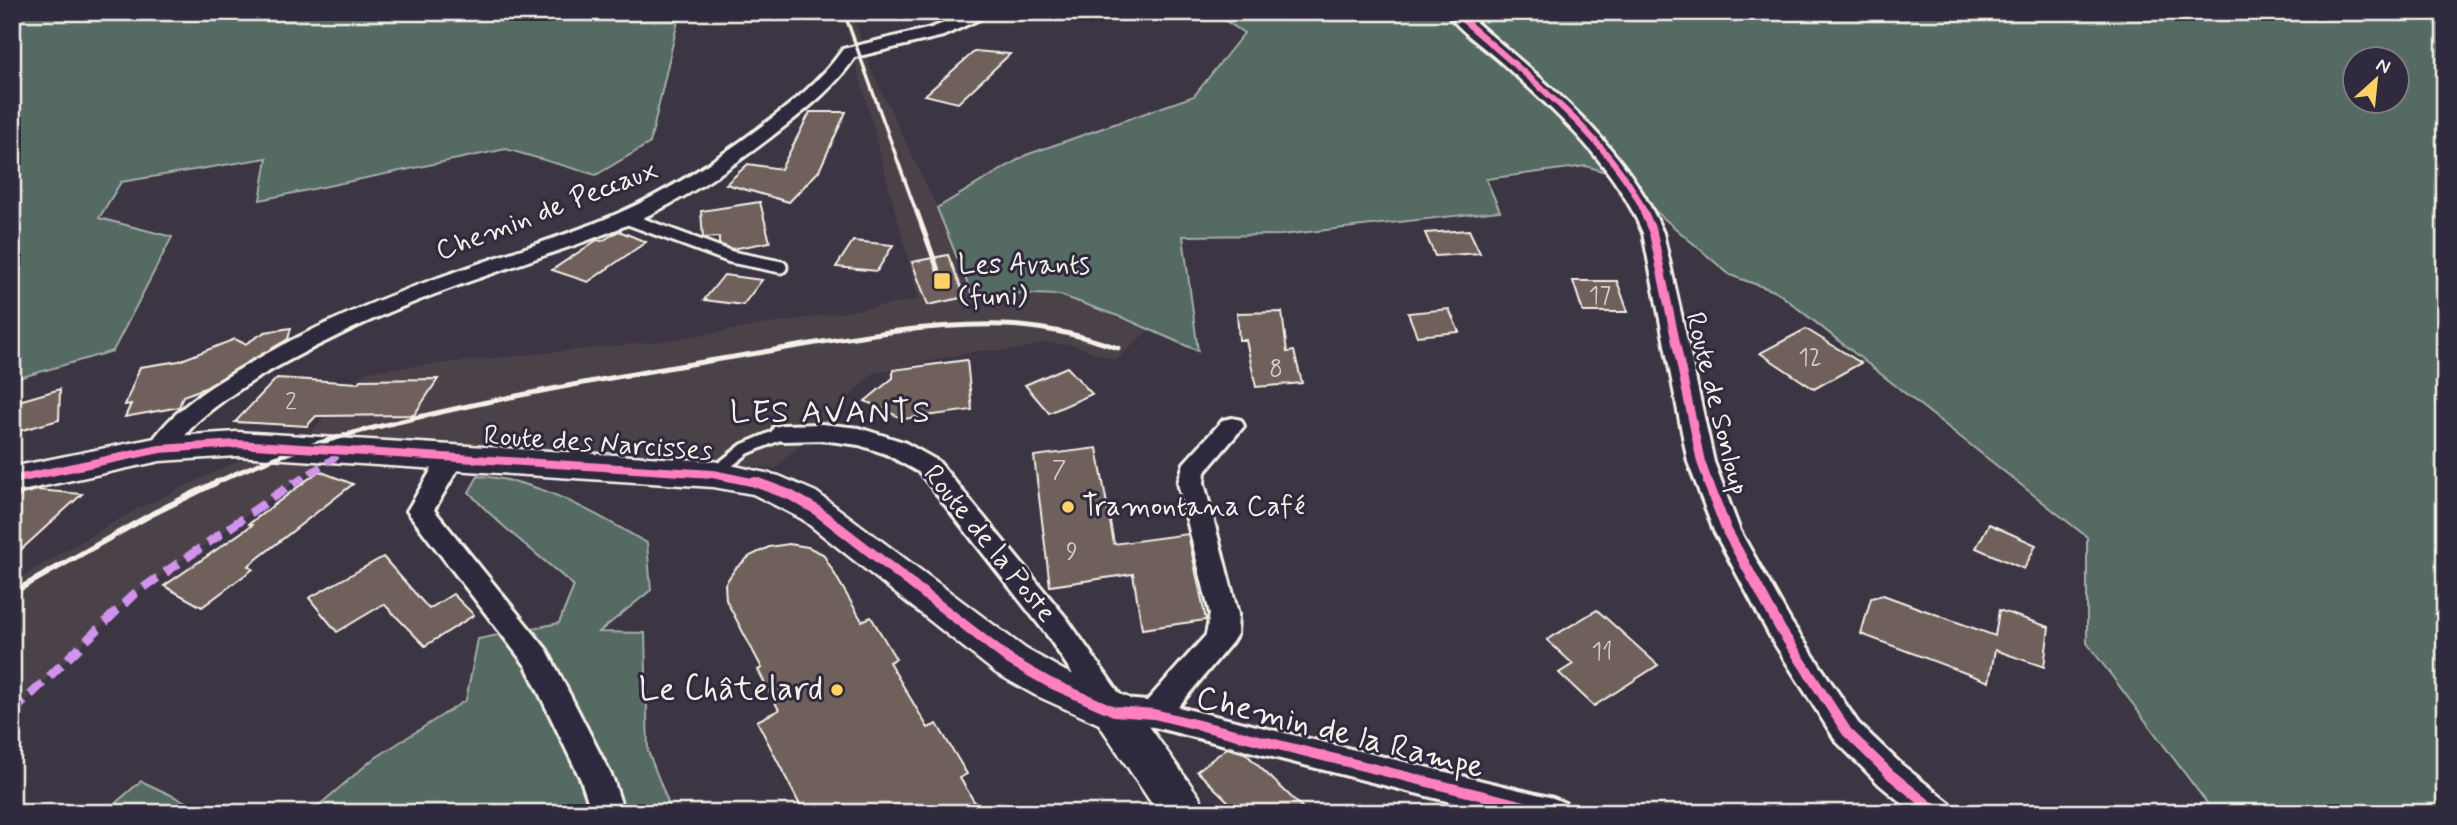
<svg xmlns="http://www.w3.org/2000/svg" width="2457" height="825" font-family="Mynerve,sans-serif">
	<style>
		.built { fill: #4b424a }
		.green { fill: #556a64; stroke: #a4aea6; stroke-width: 2; fill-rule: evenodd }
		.building { fill: #6f605c; stroke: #f4f1e8; stroke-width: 2 }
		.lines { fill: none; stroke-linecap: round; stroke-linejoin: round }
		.lane-casing { stroke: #f4f1e8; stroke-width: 17 }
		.street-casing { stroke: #f4f1e8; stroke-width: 6 }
		.secondary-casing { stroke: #f4f1e8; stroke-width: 5 }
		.lane { stroke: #2f2a3d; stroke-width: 11 }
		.street { fill: #2f2a3d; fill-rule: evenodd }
		.secondary { fill: #2f2a3d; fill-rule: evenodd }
		.rail-far2 { stroke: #f4f1e8; stroke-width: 3.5 }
		.rail-far1 { stroke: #f4f1e8; stroke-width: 5 }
		.rail { stroke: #f4f1e8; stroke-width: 6 }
		.quiet-far1 { stroke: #d193ec; stroke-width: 7; stroke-dasharray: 13 7; stroke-linecap: butt }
		.quiet { stroke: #d193ec; stroke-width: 9; stroke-dasharray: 17 9; stroke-linecap: butt }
		.cycleway-far2-casing { stroke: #2f2a3d; stroke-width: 10 }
		.cycleway-far1-casing { stroke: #2f2a3d; stroke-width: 12 }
		.cycleway-casing { stroke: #2f2a3d; stroke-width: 15 }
		.cycleway-far2 { stroke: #ff80c0; stroke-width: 6 }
		.cycleway-far1 { stroke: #ff80c0; stroke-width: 8 }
		.cycleway { stroke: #ff80c0; stroke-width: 10 }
		.poi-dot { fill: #ffd166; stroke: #2f2a3d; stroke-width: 2.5 }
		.labels { text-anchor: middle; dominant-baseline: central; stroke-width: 6; stroke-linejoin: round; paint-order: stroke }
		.number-label { font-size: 24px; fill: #d3cdc5 }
		.street-label { font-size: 28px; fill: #f4f1e8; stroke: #2f2a3d }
		.poi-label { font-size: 28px; fill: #f4f1e8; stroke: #2f2a3d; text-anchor: start }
		.quarter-label { font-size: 32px; letter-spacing: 2px; fill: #f4f1e8; stroke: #2f2a3d }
		.near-poi-label { font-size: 33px; fill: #f4f1e8; stroke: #2f2a3d; text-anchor: end }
		.near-street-label { font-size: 33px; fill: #f4f1e8; stroke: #2f2a3d }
	</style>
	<rect width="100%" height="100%" fill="#3c3543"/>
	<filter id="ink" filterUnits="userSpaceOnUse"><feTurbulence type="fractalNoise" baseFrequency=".0143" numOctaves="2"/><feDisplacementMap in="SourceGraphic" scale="14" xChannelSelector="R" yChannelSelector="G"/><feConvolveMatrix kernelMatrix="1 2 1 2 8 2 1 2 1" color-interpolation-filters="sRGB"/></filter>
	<g filter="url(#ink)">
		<polygon class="built" points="839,12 852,12 870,67 937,208 971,292 1060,295 1148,330 1116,361 1075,345 1043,343 1016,350 976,351 872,374 776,468 418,444 343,452 318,466 133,595 12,713 12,582 137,509 238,461 305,439 366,371 663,341 919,300 847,29"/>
		<g class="green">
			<polygon points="12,12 680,12 650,143 596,175 506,149 260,200 267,158 121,182 99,218 172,237 113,351 12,380"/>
			<path d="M1212 12H2445V813H2358L2354 808 2210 807 2087 643V537L1777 292 1730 275 1612 174 1586 166 1486 179 1500 211 1281 235 1183 236 1198 351 1126 319 1060 295 971 292 937 208 1026 155 1194 96 1244 33ZM2356 60H2398V102H2356Z"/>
			<path d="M478 476C541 480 594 513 647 543L651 590 599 632 645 633 648 751 672 813H317L318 806 372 760 466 700 478 639 559 623 574 586C539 555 500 527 469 492Z"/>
			<polygon points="141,781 209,813 104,813"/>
		</g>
		<g class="building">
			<polygon points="975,51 1010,54 958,103 925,95"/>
			<polygon points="810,112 846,112 819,171 789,202 726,184 748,164 781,169"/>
			<polygon points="760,202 770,242 732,249 719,244 719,237 703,238 701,211"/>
			<polygon points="1469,230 1480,253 1435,256 1425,233"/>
			<polygon points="619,231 646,242 588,282 552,270 597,240 602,241"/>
			<polygon points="853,241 893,245 877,271 836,267"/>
			<polygon points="948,255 965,297 928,305 912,262"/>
			<polygon points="724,275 762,280 743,305 704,300"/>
			<polygon points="1573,281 1617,281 1628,312 1583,312"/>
			<polygon points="1449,309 1459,332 1417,336 1408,313"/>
			<polygon points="1282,312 1287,352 1294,351 1302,383 1256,387 1246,340 1239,340 1237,313"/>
			<polygon points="291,328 288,339 205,388 183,396 179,407 125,417 131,404 125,405 140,367 179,361 235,339 245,344 265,332"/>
			<polygon points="1806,329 1861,363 1814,389 1760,353"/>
			<polygon points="967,360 972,410 903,419 865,401 893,378 893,370"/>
			<polygon points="1067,367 1092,394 1049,413 1025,385"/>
			<polygon points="277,378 358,383 360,380 438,379 414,415 316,416 307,426 235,422"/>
			<polygon points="60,389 59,420 12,433 12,403"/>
			<polygon points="1097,448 1114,544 1188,534 1206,620 1142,629 1133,574 1050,586 1034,456"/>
			<polygon points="319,471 353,484 248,566 253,569 202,607 164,586 252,525 249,524"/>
			<polygon points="38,490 82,494 12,558 12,502 22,494"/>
			<polygon points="1989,524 2036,545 2024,569 1976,548"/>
			<polygon points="789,544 808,547 823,554 862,621 871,617 896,659 889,662 928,728 937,724 967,774 960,778 981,813 804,813 757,721 779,710 758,670 762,668 726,600 725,584 735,569 750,556 769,547"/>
			<polygon points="383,557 429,609 453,594 474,615 425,646 384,604 337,632 309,598"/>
			<polygon points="1883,595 1995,636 1999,610 2049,627 2044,667 1995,650 1989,682 1861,634 1871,598"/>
			<polygon points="1597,610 1658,665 1594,706 1559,673 1573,664 1547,640"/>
			<polygon points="1227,748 1245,753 1308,813 1240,813 1197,771"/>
		</g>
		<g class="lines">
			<g class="lane-casing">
				<g id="lane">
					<polyline points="626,218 731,257 781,267"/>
					<polyline points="713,474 745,449 783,433"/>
				</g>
			</g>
			<g class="street-casing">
				<g id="street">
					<path d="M972 12H995L943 36 855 57C833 90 803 112 771 137 729 169 685 199 636 221 596 239 553 252 511 267 449 288 388 310 329 340 284 362 236 387 198 421 183 434 173 461 151 455L147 449C171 409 213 385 252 362 322 321 398 291 475 265 523 248 572 234 619 213 669 191 715 161 759 128 791 104 820 82 843 49L931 28Z"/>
					<path d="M1446 12H1464C1538 77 1624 140 1663 233L1714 462 1740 531 1791 622 1858 723 1902 765 1950 803 1954 813H1914L1880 785 1836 741 1771 638 1714 531 1688 462 1643 233C1614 163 1557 113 1502 63 1484 47 1461 32 1446 12Z"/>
					<polygon points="1232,418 1241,420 1244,426 1205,472 1204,483 1238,614 1237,634 1232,642 1178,707 1553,798 1565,803 1569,813 1494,813 1154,727 1114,724 1103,720 1047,635 920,473 886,454 859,445 822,440 783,441 774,439 771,433 774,427 783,425 822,424 859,428 904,442 938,461 1067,619 1123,699 1147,701 1206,635 1210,614 1178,483 1184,463 1223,420"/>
					<polygon points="451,449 460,452 464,458 434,510 547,650 613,779 624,813 592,813 581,780 526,666 407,511 442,452"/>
				</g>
			</g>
			<g class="secondary-casing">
				<polygon id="secondary" points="237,432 713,461 779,476 816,492 1026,649 1065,671 1129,698 1200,798 1207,813 1158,813 1099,724 1035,695 996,673 802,519 753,494 713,487 237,456 160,461 12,493 12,467 160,437"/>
			</g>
			<use href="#lane" class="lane"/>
			<use href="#street" class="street"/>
			<use href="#secondary" class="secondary"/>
			<polyline class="rail-far2" points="844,12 917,214"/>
			<g class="rail-far1">
				<polyline points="917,212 942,281"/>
				<path d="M213 484C289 447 368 428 450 410 540 390 630 374 721 359 815 344 909 323 1004 325 1044 326 1081 335 1118 348"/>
			</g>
			<polyline class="rail" points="12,593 152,514 217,482"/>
			<polyline class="quiet-far1" points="293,484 343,452"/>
			<polyline class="quiet" points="12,713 133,595 295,482"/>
			<g class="cycleway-far2-casing">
				<path id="cycleway-far2" d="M1454 12C1512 63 1616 143 1645 214"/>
			</g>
			<g class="cycleway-far1-casing">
				<g id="cycleway-far1">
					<polyline points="1644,212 1653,233 1701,462 1709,484"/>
					<polyline points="12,480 160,449 237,444 713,474 761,484"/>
				</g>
			</g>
			<g class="cycleway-casing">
				<g id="cycleway">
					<polyline points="755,482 790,495 815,509 1011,661 1050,683 1114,711 1154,714 1553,813"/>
					<polyline points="1708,482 1727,531 1781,630 1847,732 1891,775 1938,813"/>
				</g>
			</g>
			<use href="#cycleway-far2" class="cycleway-far2"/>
			<use href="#cycleway-far1" class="cycleway-far1"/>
			<use href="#cycleway" class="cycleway"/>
		</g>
	</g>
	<g class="poi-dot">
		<rect x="933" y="272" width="18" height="18" rx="3.5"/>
		<circle cx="1068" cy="507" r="7"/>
		<circle cx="837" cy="690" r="7"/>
	</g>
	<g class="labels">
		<g class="number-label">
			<text x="1600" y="296">17</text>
			<text x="1810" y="358">12</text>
			<text x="1276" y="369">8</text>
			<text x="291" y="402">2</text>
			<text x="1059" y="470">7</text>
			<text x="1072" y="552">9</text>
			<text x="1602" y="652">11</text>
		</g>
		<g class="street-label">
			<text transform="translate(547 211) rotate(-21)">Chemin de Peccaux</text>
			<text transform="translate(1716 404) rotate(76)">Route de Sonloup</text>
			<text transform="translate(598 444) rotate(4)">Route des Narcisses</text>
			<text transform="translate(989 544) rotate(51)">Route de la Poste</text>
		</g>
		<g class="poi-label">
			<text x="958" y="265">Les Avants<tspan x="958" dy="32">(funi)</tspan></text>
			<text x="1082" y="507">Tramontana Café</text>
		</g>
		<g class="quarter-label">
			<text x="831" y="413">LES AVANTS</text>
		</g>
		<g class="near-poi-label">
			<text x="823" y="690">Le Châtelard</text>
		</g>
		<g class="near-street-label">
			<text transform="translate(1340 733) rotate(14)">Chemin de la Rampe</text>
		</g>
	</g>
	<rect width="2457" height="825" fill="none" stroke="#2f2a3d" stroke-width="42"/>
	<rect x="21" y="21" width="2415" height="783" fill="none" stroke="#f4f1e8" stroke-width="2.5" filter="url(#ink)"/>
	<g transform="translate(2376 80) rotate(27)"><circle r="33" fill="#2f2a3d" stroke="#7e7a81" stroke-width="2"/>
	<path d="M0-5L12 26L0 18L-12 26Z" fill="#ffd166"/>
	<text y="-10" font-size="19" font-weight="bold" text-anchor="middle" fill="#f4f1e8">N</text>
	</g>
</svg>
